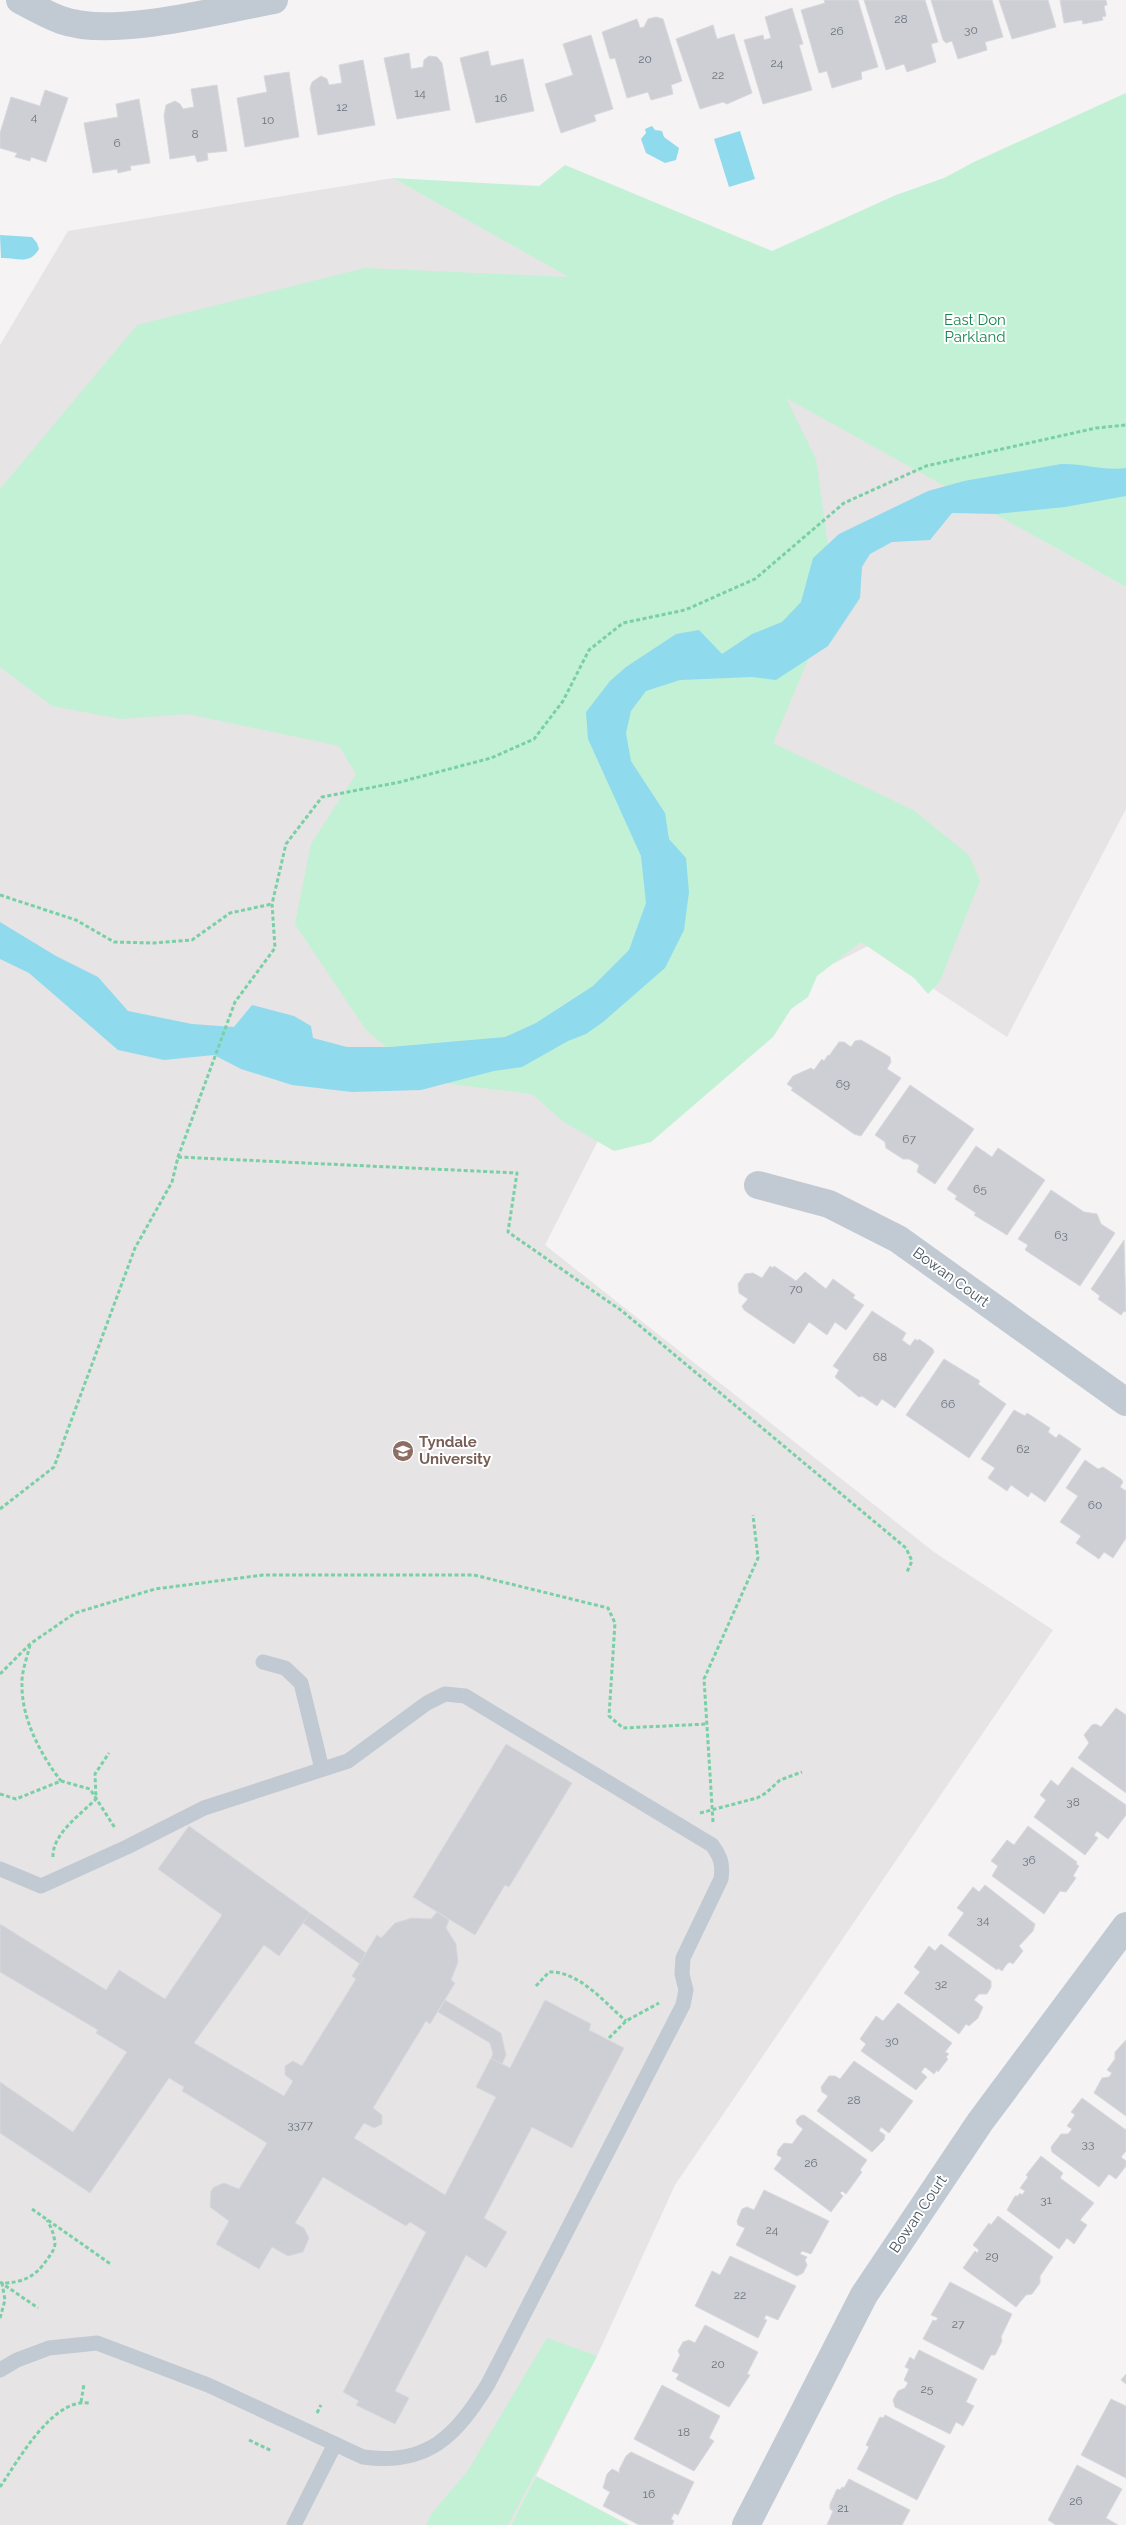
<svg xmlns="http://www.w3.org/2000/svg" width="1126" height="2525" font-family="Raleway,sans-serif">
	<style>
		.education { fill: #e6e4e5 }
		.green { fill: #c3f1d5 }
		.water { fill: #90daee }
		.building { fill: #cdcfd5; stroke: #d7d9de }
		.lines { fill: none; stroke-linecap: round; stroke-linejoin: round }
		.path { stroke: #7ad0a6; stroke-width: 3; stroke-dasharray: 4 2.5; stroke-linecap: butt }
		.lane { stroke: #c1cad2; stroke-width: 15 }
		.street { stroke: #c1cad2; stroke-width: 28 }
		.labels { text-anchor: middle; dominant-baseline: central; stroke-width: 4; stroke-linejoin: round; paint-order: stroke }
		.number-label { font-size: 12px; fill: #6b747e }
		.park-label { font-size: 15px; fill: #17864f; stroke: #fff }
		.street-label { font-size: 15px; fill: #4a5661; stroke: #fff }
		.education-label { font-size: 15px; font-weight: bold; fill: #785e54; stroke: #fff; text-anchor: start }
	</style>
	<rect width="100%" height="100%" fill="#f5f3f3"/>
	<polygon class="education" points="393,178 1126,587 1126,809 1007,1037 868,946 637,1064 545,1245 934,1552 1053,1630 675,2185 597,2356 511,2525 0,2525 0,345 68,231"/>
	<g class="green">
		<polygon points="1126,93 1126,587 786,398 816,459 835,596 773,743 913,810 969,855 980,881 940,981 928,994 914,978 861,942 817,976 808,997 791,1009 773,1037 651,1142 614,1151 564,1122 532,1094 426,1081 366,1030 295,924 311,844 356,774 339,746 188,714 121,719 52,706 0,667 0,489 137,325 365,268 567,277 574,280 393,178 539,186 565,165 772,251 896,195 944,178 974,162"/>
		<polygon points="547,2338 597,2356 508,2525 426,2525 432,2513 467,2472"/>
		<polygon points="536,2476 629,2525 511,2525"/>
	</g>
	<g class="water">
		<polygon points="652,126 655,130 662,131 664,137 679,148 676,160 665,163 646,153 641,139 646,133 645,129"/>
		<polygon points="740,131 755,179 729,187 714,139"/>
		<path d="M0 235 32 237 37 243 39 249C29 266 16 257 1 258Z"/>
		<path d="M1061 464C1083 463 1103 471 1126 468V496L1065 507 996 514 952 513 930 540 892 542 870 554 862 567 860 598 828 646 776 680 752 677 680 680 646 691 631 711 626 733 631 761 665 813 669 839 686 858 689 892 684 930 665 968 603 1022 586 1034 568 1041 522 1067 494 1071 421 1090 352 1092 292 1085 241 1069 214 1055 164 1060 118 1050 29 973 0 959V922L56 956 98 977 128 1011 192 1024 234 1027 252 1005 294 1016 311 1026 313 1038 347 1047H390L505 1037 536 1023 593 986 629 950 646 903 641 856 588 739 586 712 610 681 626 667 676 634 699 630 722 654 752 634 782 622 801 602 813 558 839 534 928 491 964 481Z"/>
	</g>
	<g class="building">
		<polygon points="824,0 858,0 878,67 861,72 862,79 832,88 827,71 819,73 801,10 825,3"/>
		<polygon points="864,0 925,0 938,42 931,44 936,62 907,72 904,64 886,70"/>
		<polygon points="931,0 992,0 1003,37 985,42 987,50 958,59 952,41 946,43 943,40"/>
		<polygon points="999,0 1048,0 1056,27 1012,39"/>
		<polygon points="1060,0 1106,0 1107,5 1104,6 1106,16 1102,17 1103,20 1083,24 1082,20 1064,23"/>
		<polygon points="792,8 803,44 799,45 812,90 763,104 744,40 763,35 764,40 771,38 765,17"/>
		<polygon points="656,17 663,19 682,81 671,85 673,94 651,100 648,92 627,98 615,58 610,59 602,32 637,19 640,28 644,27 648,19"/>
		<polygon points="713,25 717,39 734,34 752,93 727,104 723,102 700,109 676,39"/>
		<polygon points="591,35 613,109 594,115 596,121 561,133 545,84 573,75 563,44"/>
		<polygon points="488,51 491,66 523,59 534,111 476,123 460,58"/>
		<polygon points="409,53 411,69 423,67 424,60 429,56 437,57 442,63 450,110 397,119 384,58"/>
		<polygon points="363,60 375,125 318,135 310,88 312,82 321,76 327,79 329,85 342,83 339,65"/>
		<polygon points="289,72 299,137 245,147 237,98 267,92 264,76"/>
		<polygon points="217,85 227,151 207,153 208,160 197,162 195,155 170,159 164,116 166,105 175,101 180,104 183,109 194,107 191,89"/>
		<polygon points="45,90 68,98 46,162 31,157 30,161 15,157 17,153 0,148 0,133 11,97 40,106"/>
		<polygon points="139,99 150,163 130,166 131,170 118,173 117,169 93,173 84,123 118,117 116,104"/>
		<polygon points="861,1040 890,1057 891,1062 887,1069 901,1078 861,1136 854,1134 791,1090 793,1088 787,1084 793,1076 811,1068 814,1070 822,1059 824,1061 828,1055 829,1056 839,1042 844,1042 851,1047 855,1041"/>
		<polygon points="910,1085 974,1129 935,1184 917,1172 919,1165 909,1159 903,1159 886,1148 885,1142 875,1135"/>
		<polygon points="976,1146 992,1157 998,1148 1045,1180 1007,1235 974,1215 976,1213 955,1199 957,1196 947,1189"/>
		<polygon points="1051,1190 1084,1212 1097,1214 1101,1224 1115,1233 1080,1286 1025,1250 1028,1245 1018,1239"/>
		<polygon points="1124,1240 1126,1312 1124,1311 1121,1315 1098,1299 1100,1296 1091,1289"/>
		<polygon points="770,1266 773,1268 774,1266 796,1281 805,1272 826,1289 833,1279 855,1295 853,1298 864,1305 846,1330 835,1322 827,1335 809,1322 794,1344 744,1310 742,1306 748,1299 739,1293 738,1284 745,1274 753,1273 762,1278"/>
		<polygon points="872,1311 906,1333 902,1340 910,1346 915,1339 918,1341 919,1339 933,1349 934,1352 895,1408 882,1399 877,1406 862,1396 859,1397 835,1377 839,1370 833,1366"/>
		<polygon points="944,1359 980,1381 978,1384 1006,1404 969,1458 906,1415"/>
		<polygon points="1014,1410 1025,1416 1027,1413 1050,1428 1048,1432 1056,1438 1059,1434 1081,1449 1045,1502 1031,1492 1028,1497 1011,1485 1007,1491 988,1478 995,1468 981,1459"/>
		<polygon points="1085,1460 1098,1469 1103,1467 1121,1479 1123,1482 1120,1487 1126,1491 1126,1538 1113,1558 1104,1552 1099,1559 1076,1543 1081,1536 1060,1522 1078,1496 1066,1488"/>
		<polygon points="1116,1708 1126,1715 1126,1793 1078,1758 1089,1743 1084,1735 1092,1725 1096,1724 1101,1727"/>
		<polygon points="506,1744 572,1783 509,1887 505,1885 475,1935 413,1897"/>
		<polygon points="1072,1767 1126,1805 1126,1815 1108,1839 1097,1831 1094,1835 1098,1838 1085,1855 1034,1817 1046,1800 1040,1795 1051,1780 1058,1786"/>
		<polygon points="189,1826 310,1913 279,1956 264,1945 194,2043 284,2096 293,2081 285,2075 285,2066 293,2061 302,2066 356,1979 352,1976 377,1935 381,1938 395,1923 412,1918 431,1919 437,1912 449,1920 446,1928 456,1944 458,1962 451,1980 455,1983 430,2024 426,2021 373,2108 382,2115 382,2124 374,2128 364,2123 354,2138 445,2195 496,2097 476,2087 491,2058 510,2068 545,2000 591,2024 589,2030 624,2048 572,2148 532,2127 484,2218 507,2232 486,2268 466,2255 395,2391 409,2398 395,2424 356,2405 359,2401 343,2392 426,2232 410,2222 406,2226 323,2177 295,2223 304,2228 309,2238 303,2252 288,2256 272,2247 259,2269 216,2244 229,2221 210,2207 211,2191 214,2187 224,2183 239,2189 267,2143 182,2091 184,2087 169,2078 90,2193 0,2133 0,2082 73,2132 127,2052 96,2033 98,2030 0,1972 0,1924 106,1990 119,1970 165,1999 222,1915 158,1869"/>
		<polygon points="1028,1826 1077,1862 1076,1864 1079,1866 1073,1876 1076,1878 1066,1892 1060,1891 1044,1914 992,1876 998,1866 991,1861 1007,1840 1014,1845"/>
		<polygon points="985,1885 1035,1924 1033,1931 1019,1946 1023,1951 1013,1964 1010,1962 1007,1964 1002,1971 998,1968 997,1970 948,1935 964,1913 957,1908 973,1887 979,1892"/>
		<polygon points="310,1913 366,1953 360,1964 303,1923"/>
		<polygon points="941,1944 991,1981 991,1987 987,1994 979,1994 974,2000 983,2007 978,2018 969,2026 966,2024 959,2034 904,1993 920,1972 914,1967 929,1946 935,1951"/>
		<polygon points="445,2000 501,2033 506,2055 502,2064 491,2058 493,2054 490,2043 438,2012"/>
		<polygon points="898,2003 952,2043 945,2052 949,2054 946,2057 948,2059 938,2072 937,2070 934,2074 925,2067 921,2072 927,2077 916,2090 861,2051 866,2044 860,2039 876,2016 883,2021"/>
		<polygon points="1126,2040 1126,2116 1094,2093 1102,2078 1109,2077 1112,2073 1107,2070 1115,2059 1115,2052"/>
		<polygon points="854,2061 913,2101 889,2133 881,2127 879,2131 885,2135 884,2140 872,2152 817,2111 828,2096 822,2092 821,2087 829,2076 835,2076 840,2079"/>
		<polygon points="1082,2098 1126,2130 1126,2151 1121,2157 1126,2161 1126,2166 1116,2179 1109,2174 1099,2187 1052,2152 1051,2147 1061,2134 1068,2134 1072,2129 1067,2126 1075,2115 1071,2112"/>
		<polygon points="804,2115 867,2160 860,2170 862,2172 846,2194 842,2191 840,2193 843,2196 831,2212 774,2169 782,2158 777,2155 778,2150 784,2143 792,2144 803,2129 797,2124 796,2120 800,2116"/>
		<polygon points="1041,2156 1063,2173 1060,2178 1094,2203 1080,2220 1087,2225 1074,2244 1067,2238 1059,2249 1007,2210 1015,2196 1018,2196 1020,2193 1022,2195 1025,2191 1020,2188 1028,2177 1026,2175"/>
		<polygon points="764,2190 829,2221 811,2254 802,2251 800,2254 807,2257 805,2260 807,2265 803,2273 797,2276 736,2245 745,2228 738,2225 737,2221 742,2209 747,2207 754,2210"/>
		<polygon points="998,2216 1053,2257 1040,2276 1040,2283 1032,2294 1026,2295 1016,2307 963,2268 975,2251 977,2253 979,2250 973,2245 989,2223 991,2225"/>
		<polygon points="730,2256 796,2286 778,2320 766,2315 764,2319 767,2320 758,2338 695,2306 712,2271 720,2275"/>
		<polygon points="950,2282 1012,2314 1001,2337 1002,2341 995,2355 991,2355 983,2370 923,2339 933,2320 936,2321 938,2318 931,2315"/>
		<polygon points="705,2325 758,2352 747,2374 750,2375 729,2407 676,2379 679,2374 672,2371 680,2355 678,2351 683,2342 689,2340 695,2343"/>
		<polygon points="919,2350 977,2379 966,2402 974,2406 963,2426 956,2422 950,2434 895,2407 893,2400 898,2391 905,2388 908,2383 904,2380 909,2369 905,2367 910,2357 914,2360"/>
		<polygon points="1126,2374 1126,2384 1121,2380"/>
		<polygon points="662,2385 720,2416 709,2438 714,2441 694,2471 634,2439"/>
		<polygon points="1111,2399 1126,2406 1126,2478 1081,2455"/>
		<polygon points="885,2415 945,2446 917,2500 857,2469 869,2447 866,2445 880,2417 883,2418"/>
		<polygon points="631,2452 694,2482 678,2515 674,2513 671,2519 674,2521 672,2525 639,2525 603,2506 610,2492 603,2488 607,2474 612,2469 620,2473 619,2470 626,2456"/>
		<polygon points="1077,2465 1122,2489 1106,2518 1118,2525 1056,2525 1048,2520"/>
		<polygon points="849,2479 910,2510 902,2525 827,2525 833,2511 830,2509 830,2504 837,2489 840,2490 842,2487 844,2488"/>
	</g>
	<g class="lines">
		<g class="path">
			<polyline points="0,895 76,920 114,942 154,943 192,940 230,913 272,904"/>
			<polyline points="178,1157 517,1173 508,1232 622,1311 906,1548 912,1561 907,1572"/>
			<polyline points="0,1509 54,1467 135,1248 172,1182 178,1157 235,1002 275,948 272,904 286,844 322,797 400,782 491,758 534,739 563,701 589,650 623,623 685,610 755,579 844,503 926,466 1096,428 1126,425"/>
			<path d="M30 1645C27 1658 21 1673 22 1686 22 1720 41 1755 61 1781"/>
			<polyline points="0,1674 30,1644 75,1613 155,1589 263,1575 474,1575 608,1608 615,1623 609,1716 623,1728 707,1724"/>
			<polyline points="0,1794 16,1799 61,1781 90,1789 115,1828"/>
			<polyline points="700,1813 757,1798 766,1793 780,1780 802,1772"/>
			<polyline points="713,1822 704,1679 758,1558 753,1515"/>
			<path d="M53 1857C52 1834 81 1814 96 1799L95 1774 109 1753"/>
			<path d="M536 1986 549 1972C579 1971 604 2002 626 2021"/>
			<polyline points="609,2038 626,2021 659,2003"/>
			<polyline points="32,2209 112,2265"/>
			<polyline points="0,2282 38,2308"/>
			<path d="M0 2318 5 2300 2 2283C22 2283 35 2277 46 2261 50 2255 55 2250 55 2243 54 2234 51 2227 47 2220"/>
			<polyline points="81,2402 84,2384"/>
			<polyline points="317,2413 321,2405"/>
			<polyline points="249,2440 272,2451"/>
			<path d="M0 2487C18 2461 52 2398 89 2403"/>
		</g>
		<g class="lane">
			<polyline points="263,1662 285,1668 301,1683 322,1769"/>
			<path d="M0 1869 41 1886 127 1847 204 1808 348 1761 427 1703 445 1694 465 1696 712 1845C721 1857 723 1865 721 1879L683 1958 682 1974 686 1990 683 2005 488 2384C456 2436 428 2466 363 2457L208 2385 97 2343 49 2348 17 2360 0 2370"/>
			<polyline points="294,2525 335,2444"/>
		</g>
		<g class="street">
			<path d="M20 0C33 7 47 15 61 20 113 39 218 10 274 0"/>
			<polyline points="758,1185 829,1204 898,1239 1126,1402"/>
			<polyline points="746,2525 864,2295 980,2122 1126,1926"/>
		</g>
	</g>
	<defs>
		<g id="university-disc" transform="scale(1.125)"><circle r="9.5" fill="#8d6e63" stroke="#fff"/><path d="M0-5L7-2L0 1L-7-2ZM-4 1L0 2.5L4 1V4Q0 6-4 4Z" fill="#fff"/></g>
	</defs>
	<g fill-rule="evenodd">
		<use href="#university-disc" x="403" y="1451"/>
	</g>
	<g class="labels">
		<g class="number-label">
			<text x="901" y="19">28</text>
			<text x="971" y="30">30</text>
			<text x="837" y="31">26</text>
			<text x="645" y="59">20</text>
			<text x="777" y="63">24</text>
			<text x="718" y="75">22</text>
			<text x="420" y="93">14</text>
			<text x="501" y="98">16</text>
			<text x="342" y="107">12</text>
			<text x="34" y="117">4</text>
			<text x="268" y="120">10</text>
			<text x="195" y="134">8</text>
			<text x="117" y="143">6</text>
			<text x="843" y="1084">69</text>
			<text x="909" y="1139">67</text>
			<text x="980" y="1189">65</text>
			<text x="1061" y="1235">63</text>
			<text x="796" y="1289">70</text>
			<text x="880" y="1357">68</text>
			<text x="948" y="1404">66</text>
			<text x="1023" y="1449">62</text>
			<text x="1095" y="1505">60</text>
			<text x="1073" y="1802">38</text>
			<text x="1029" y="1860">36</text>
			<text x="983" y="1920">34</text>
			<text x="941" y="1984">32</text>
			<text x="892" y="2041">30</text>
			<text x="854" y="2100">28</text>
			<text x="300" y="2125">3377</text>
			<text x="1088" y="2144">33</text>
			<text x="811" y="2163">26</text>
			<text x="1046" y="2200">31</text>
			<text x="772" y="2230">24</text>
			<text x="992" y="2256">29</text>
			<text x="740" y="2295">22</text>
			<text x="958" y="2324">27</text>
			<text x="718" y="2364">20</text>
			<text x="927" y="2389">25</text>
			<text x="684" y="2432">18</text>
			<text x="649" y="2494">16</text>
			<text x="1076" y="2501">26</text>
			<text x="843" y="2508">21</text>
		</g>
		<g class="park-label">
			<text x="975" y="320">East Don<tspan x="975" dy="17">Parkland</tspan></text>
		</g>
		<g class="street-label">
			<text transform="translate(951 1277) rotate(36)">Bowan Court</text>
			<text transform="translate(918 2214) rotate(-56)">Bowan Court</text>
		</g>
		<g class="education-label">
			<text x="419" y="1442">Tyndale<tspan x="419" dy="17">University</tspan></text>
		</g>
	</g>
</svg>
